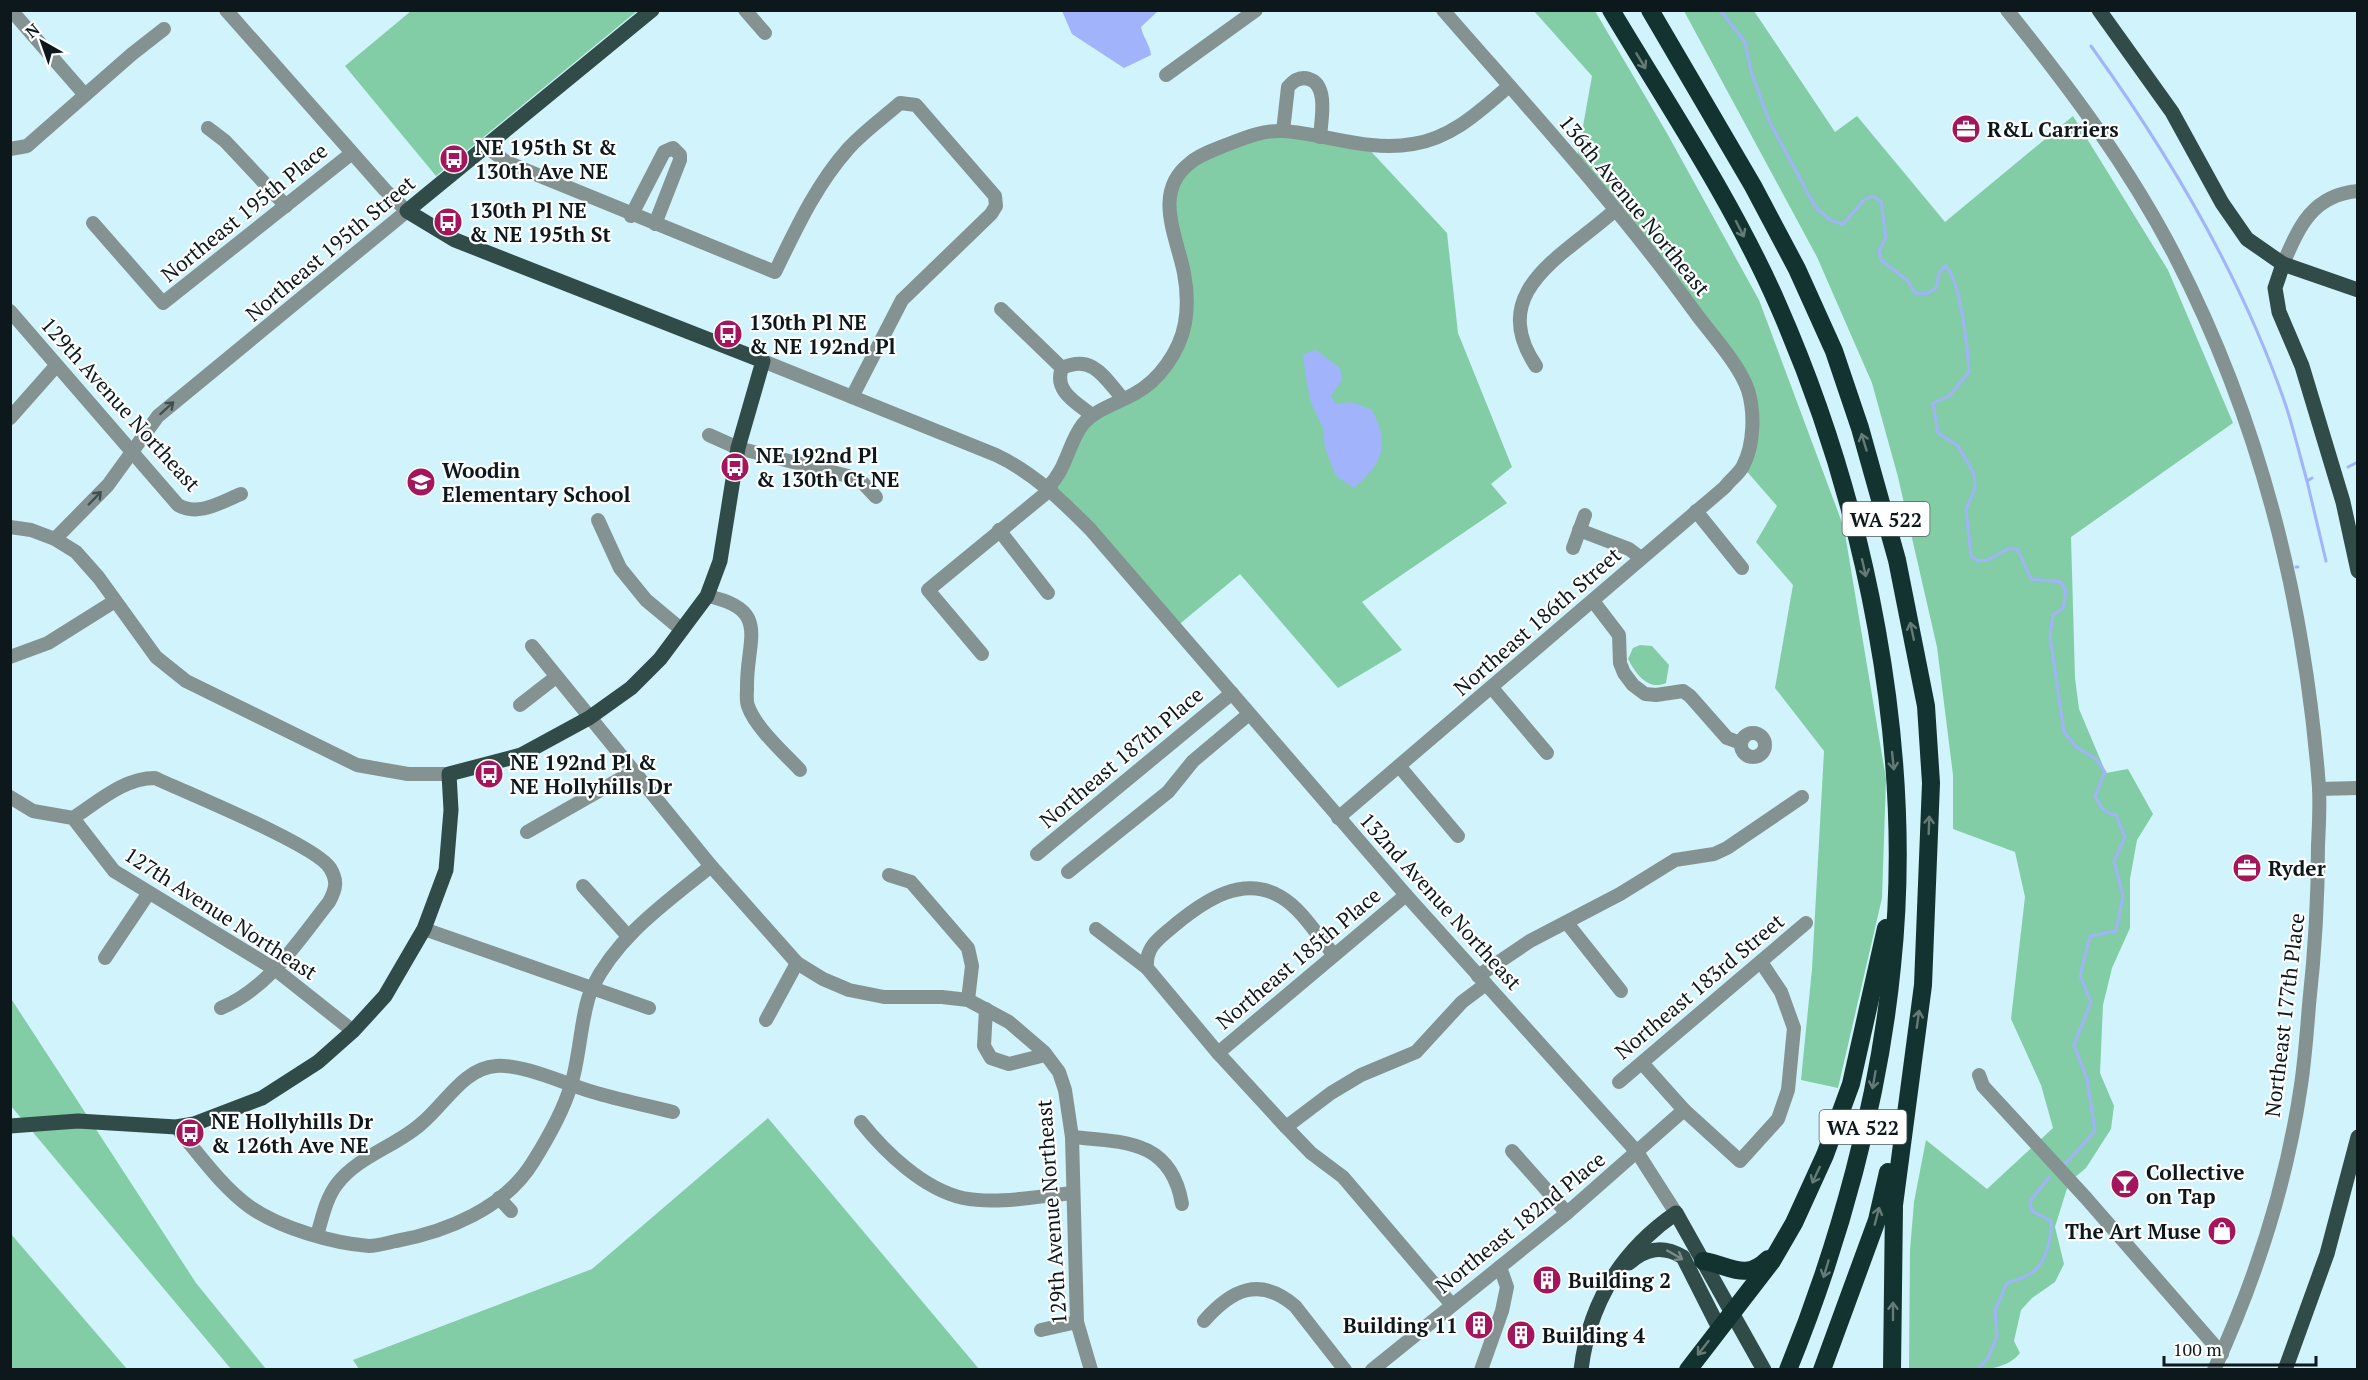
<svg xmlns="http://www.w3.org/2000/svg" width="2368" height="1380" font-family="'PT Serif',serif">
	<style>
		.green { fill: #82cda5 }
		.water { fill: #a0b3fb }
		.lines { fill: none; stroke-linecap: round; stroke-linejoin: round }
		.stream { stroke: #a0b3fb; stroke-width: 3 }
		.minor { stroke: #849391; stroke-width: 14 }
		.major { stroke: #314b49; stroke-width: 15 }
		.highway { stroke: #133330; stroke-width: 18 }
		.oneway { stroke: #667a78 }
		.oneway2 { stroke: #424f51 }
		.oneway3 { stroke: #798a89 }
		.labels { text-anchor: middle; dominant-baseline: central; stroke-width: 4.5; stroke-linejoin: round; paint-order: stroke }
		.shield { fill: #fff; stroke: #555d60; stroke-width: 1.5 }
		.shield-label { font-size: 20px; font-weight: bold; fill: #0c181c }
		.poi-label { font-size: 21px; font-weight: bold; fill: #0c181c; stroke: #fff; text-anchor: start }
		.street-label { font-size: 21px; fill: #0c181c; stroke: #fff }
	</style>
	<rect width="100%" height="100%" fill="#d0f3fc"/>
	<g class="green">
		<polygon points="411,11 411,10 637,11 436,176 345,66"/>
		<polygon points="1534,11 1595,11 1668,135 1759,300 1844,528 1886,779 1882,898 1838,1088 1801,1080 1812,969 1824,751 1775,688 1793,585 1756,542 1777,506 1743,467 1749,445 1748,389 1570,157 1578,154 1592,76"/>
		<path d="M1684 11H1754L1835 132 1857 116 1945 222 2073 116 2168 270 2233 423 2071 537 2075 678 2079 709 2106 773 2128 769 2153 814 2137 840 2130 879V928L2112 968 2103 1005 2100 1073 2114 1106 2111 1129 2086 1168 2069 1182 2055 1227 2064 1264 2055 1282 2032 1298 2021 1310 2014 1341 2020 1353C2001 1379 1940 1369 1909 1369L1910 1250 1914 1202 1926 1140 1987 1189 2053 1128 2041 1085 2011 1019 2025 897 2015 852 1953 829V775L1937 647 1898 477 1872 383 1817 257Z"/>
		<polygon points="1265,132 1365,145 1447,233 1458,333 1512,467 1491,484 1507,503 1362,602 1402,650 1338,688 1240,574 1176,627 1051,489 1082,426 1147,385 1185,323 1168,207 1188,164"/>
		<path d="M1640 645 1652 646 1669 665 1666 683C1648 691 1636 674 1628 659L1633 648Z"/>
		<polygon points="10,997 196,1283 266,1369 231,1369 11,1106"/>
		<polygon points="768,1118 979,1369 359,1369 353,1360 592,1269"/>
		<polygon points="11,1234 127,1369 11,1369"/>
	</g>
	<g class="water">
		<path d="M1062 11H1158L1141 27C1143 38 1150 44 1151 55L1124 68 1072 34Z"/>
		<path d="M1316 350 1340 368 1342 380 1331 396 1336 404 1352 402 1372 410C1390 445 1383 463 1354 488L1336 476 1325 448 1323 428 1311 403 1306 379 1303 354Z"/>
	</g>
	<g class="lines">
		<g class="stream">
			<path d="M1720 10 1745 42 1751 71 1769 121 1816 208 1830 220 1843 224 1864 200 1872 196 1881 201 1886 237 1879 251 1881 260 1908 281 1915 293 1926 294 1936 288 1939 273 1945 266C1960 276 1968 352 1969 372L1949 396 1933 403 1938 433 1958 446 1974 474 1975 489 1966 509 1971 556 1978 561 1987 560 2010 548 2018 550 2031 579 2061 582 2066 591 2063 608 2053 615 2050 636 2064 732 2076 747 2096 759 2105 772 2095 796C2100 806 2104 813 2116 815L2125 837 2114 861 2123 896 2116 931 2090 936 2080 976 2091 1002 2074 1045 2087 1079 2095 1131 2065 1164"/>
			<path d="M2091 46C2171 157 2242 277 2286 406 2294 431 2300 456 2307 481"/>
			<polyline points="2348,467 2358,462"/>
			<polyline points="2312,478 2307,481 2326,561"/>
			<polyline points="2296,567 2298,567"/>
			<path d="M1977 1370 1988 1358 1997 1336 1995 1310 2007 1283C2015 1280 2028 1277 2034 1271 2047 1260 2052 1237 2051 1221L2032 1211 2030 1201 2049 1177"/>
		</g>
		<g class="minor">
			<polyline points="11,10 85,95"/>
			<polyline points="745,10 765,33"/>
			<path d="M2007 10C2070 88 2129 167 2175 256 2260 421 2305 603 2319 787 2320 806 2319 826 2318 845 2318 899 2315 951 2309 1005 2307 1031 2305 1058 2301 1085 2287 1182 2255 1281 2214 1370"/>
			<polyline points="1166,75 1256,10"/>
			<polyline points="208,128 225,141 286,206"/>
			<path d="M1283 131 1288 87C1293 81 1300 76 1309 79 1329 85 1321 121 1320 137"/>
			<path d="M487 147 505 161 523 169 775 272C796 229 816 185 848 149 863 132 883 118 900 103L916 105 995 196 996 206 991 214 902 300 852 397"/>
			<polyline points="10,149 27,146 132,54 164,29"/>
			<polyline points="631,216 664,152 673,148 680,155 680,160 655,224"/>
			<polyline points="93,223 163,303 352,153"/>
			<path d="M2283 264C2299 227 2312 195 2358 191"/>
			<path d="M1001 309 1062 368C1053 391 1077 403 1092 415"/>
			<path d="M10 311 178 505C198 517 221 502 241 494"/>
			<path d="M763 361 996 455C1034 473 1061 500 1090 529L1406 895 1637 1152 1676 1213"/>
			<path d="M1536 366C1485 290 1566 255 1615 210"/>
			<path d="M1062 368C1093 354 1104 377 1123 399"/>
			<polyline points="10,418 56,366"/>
			<polyline points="709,435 738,448 848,476 862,482 876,497"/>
			<path d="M1048 487C1067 469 1068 443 1083 424 1096 409 1116 404 1134 394 1159 381 1180 351 1185 323 1188 306 1187 289 1184 273 1177 237 1152 192 1190 163 1200 154 1214 150 1226 145 1244 138 1263 130 1283 131 1327 134 1368 152 1413 144 1452 138 1480 111 1509 86"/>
			<polyline points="1696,511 1742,568"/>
			<polyline points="598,520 620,568 646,600 682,630"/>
			<polyline points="10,527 31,530 55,539 76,552 99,578 156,657 186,681 357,765 408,774 449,774"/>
			<polyline points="999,530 1048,593"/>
			<polyline points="1579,530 1629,549 1641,558"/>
			<polyline points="55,539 108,485 158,416 407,211 385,190 226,10"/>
			<polyline points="1573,548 1585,515"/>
			<path d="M707 596C772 609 746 640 747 688 747 693 746 701 748 706 755 727 784 753 800 770"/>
			<polyline points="1593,601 1619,635 1620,663 1624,673 1633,685 1645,694 1656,695 1683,691 1690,696 1727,738 1741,743"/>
			<polyline points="532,646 711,866 797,963 823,979 849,990 884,997 942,997 968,1000 1009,1022 1044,1052 1059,1072 1065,1090 1072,1137 1077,1322 1091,1370"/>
			<polyline points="982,654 928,590 1051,489"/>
			<polyline points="10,657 48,643 115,601"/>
			<polyline points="1492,688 1547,753"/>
			<polyline points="520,705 556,677"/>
			<circle cx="1753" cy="745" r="12"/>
			<polyline points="1399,766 1458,836"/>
			<polyline points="2319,789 2358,788"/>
			<polyline points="10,797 33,811 73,818 114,871 276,970 353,1031"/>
			<path d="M73 818C99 801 124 778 155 778 187 793 316 845 330 868 338 881 336 889 329 902 298 941 269 988 221 1008"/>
			<path d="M1338 818 1725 487C1730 480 1739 474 1743 466 1754 445 1755 413 1748 390 1740 366 1713 336 1697 315 1620 208 1530 110 1443 10"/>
			<polyline points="527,832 634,771"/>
			<polyline points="1037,854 1232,693"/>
			<polyline points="1068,872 1168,792 1193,761 1249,714"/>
			<polyline points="889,875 911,882 968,948 972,966 968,1000"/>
			<polyline points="583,886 627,935"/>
			<polyline points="1567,923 1621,991"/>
			<polyline points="424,929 649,1008"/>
			<polyline points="1096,929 1147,968 1218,1053 1286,1127 1311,1153 1343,1177 1452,1305"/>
			<polyline points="105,958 148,894"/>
			<path d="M1147 968C1145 946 1160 938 1176 924 1204 901 1243 874 1281 897 1302 909 1318 937 1334 955"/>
			<polyline points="1478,976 1530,941 1620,894 1675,860 1714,854 1727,848 1802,797"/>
			<polyline points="986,1009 984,1046 991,1058 1009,1064 1045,1055"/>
			<polyline points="766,1020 797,963"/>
			<polyline points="1218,1053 1406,895"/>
			<polyline points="1642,1063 1684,1110 1740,1161 1778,1119 1788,1090 1794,1028 1781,992 1761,962"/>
			<polyline points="1979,1075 1983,1086 2086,1198 2222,1354"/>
			<polyline points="1619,1082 1806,923"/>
			<path d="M861 1122C885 1152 923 1189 963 1198 998 1205 1038 1196 1073 1193"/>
			<path d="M176 1127C199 1154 221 1186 250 1207 280 1228 332 1243 369 1246 377 1246 387 1243 396 1241 446 1232 505 1208 533 1162 548 1138 563 1112 571 1085 580 1058 581 1012 592 988 618 935 667 902 711 866"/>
			<polyline points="1286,1127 1331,1093 1361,1075 1416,1052 1462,1002 1486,984"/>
			<path d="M1072 1137C1125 1142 1171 1140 1182 1204"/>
			<polyline points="1512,1151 1567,1213"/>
			<polyline points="499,1198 511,1211"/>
			<path d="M317 1235C322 1219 326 1198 337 1184 358 1156 397 1146 422 1123 445 1104 464 1068 496 1066 524 1064 565 1084 593 1092 619 1100 646 1105 673 1112"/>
			<path d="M1204 1321C1232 1289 1260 1276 1295 1306L1345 1370"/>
			<polyline points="1041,1330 1077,1322"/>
			<polyline points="1372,1370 1567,1213 1684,1110"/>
			<polyline points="1481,1370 1502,1311 1507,1287 1500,1267"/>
		</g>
		<g class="major">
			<polyline points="2099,10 2172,112 2222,203 2247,239 2283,264 2358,290"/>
			<polyline points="2283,264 2275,288 2279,312 2302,366 2343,502 2358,571"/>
			<polyline points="10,1126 78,1121 176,1127 194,1124 262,1098 318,1062 353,1031 385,996 424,929 446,870 451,810 449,774 521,755 589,718 631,688 660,659 707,596 720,561 738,448 763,361 455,240 407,211 652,10"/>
			<path d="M1629 1263C1646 1248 1663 1245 1683 1257L1719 1328"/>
			<path d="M1581 1370C1589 1303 1621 1251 1676 1213L1764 1370"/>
			<polyline points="2285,1370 2327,1254 2358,1137"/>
		</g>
		<g class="highway">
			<path d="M1611 10C1669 107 1733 202 1778 305 1866 505 1915 748 1892 966 1879 1100 1839 1245 1788 1370"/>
			<polyline points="1650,10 1753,186 1797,269 1834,351 1860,428 1897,560 1926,706 1931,783 1923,985 1894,1205 1892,1370"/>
			<path d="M1703 1261C1730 1265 1745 1282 1768 1259"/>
			<polyline points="1688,1370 1772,1261 1794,1223 1825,1155 1851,1084 1886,928"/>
			<polyline points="1822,1370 1877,1220 1888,1172"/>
		</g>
	</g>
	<defs><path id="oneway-shaft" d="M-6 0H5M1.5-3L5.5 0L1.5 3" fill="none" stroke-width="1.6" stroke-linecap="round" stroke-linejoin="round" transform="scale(1.5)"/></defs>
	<g class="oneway">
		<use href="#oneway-shaft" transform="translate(1641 61) rotate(59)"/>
		<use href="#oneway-shaft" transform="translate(1740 229) rotate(63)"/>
		<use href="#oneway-shaft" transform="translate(1864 442) rotate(-107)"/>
		<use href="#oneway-shaft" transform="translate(1864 568) rotate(77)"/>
		<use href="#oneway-shaft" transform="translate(1912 631) rotate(-102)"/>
		<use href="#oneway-shaft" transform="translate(1893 761) rotate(84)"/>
		<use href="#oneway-shaft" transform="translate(1929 825) rotate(-88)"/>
		<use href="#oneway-shaft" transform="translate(1918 1019) rotate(-82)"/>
		<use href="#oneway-shaft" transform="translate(1874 1080) rotate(100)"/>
		<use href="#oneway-shaft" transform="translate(1816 1175) rotate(115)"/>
		<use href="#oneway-shaft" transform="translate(1877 1216) rotate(-75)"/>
		<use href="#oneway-shaft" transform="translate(1826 1269) rotate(107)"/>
		<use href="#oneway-shaft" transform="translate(1893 1311) rotate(-90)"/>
		<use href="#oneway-shaft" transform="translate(1703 1348) rotate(128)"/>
	</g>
	<g class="oneway2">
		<use href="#oneway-shaft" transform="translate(167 408) rotate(-42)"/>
		<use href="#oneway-shaft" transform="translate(95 498) rotate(-46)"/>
	</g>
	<use class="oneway3" href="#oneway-shaft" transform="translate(1675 1255) rotate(30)"/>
	<defs>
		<g id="office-disc" transform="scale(1.5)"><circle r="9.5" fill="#a3165d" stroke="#fff"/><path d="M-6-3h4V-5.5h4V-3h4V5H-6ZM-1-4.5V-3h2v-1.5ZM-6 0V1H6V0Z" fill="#fff"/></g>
		<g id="bus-disc" transform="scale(1.5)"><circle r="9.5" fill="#a3165d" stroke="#fff"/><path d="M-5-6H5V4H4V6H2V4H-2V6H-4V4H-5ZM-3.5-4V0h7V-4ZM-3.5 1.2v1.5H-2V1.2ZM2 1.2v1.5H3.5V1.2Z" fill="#fff"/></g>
		<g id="school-disc" transform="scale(1.5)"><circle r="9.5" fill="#a3165d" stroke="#fff"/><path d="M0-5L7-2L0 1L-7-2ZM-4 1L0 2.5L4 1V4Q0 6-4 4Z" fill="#fff"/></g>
		<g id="bar-disc" transform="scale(1.5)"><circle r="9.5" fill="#a3165d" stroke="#fff"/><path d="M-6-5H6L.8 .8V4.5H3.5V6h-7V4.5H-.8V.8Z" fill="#fff"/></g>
		<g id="shop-disc" transform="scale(1.5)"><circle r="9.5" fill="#a3165d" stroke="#fff"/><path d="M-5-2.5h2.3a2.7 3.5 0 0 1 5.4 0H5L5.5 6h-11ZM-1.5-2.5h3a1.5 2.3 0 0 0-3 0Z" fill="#fff"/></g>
		<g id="building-disc" transform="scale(1.5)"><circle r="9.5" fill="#a3165d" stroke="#fff"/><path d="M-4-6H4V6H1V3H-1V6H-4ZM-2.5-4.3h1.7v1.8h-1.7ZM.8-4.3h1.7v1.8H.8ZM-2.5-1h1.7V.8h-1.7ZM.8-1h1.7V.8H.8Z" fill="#fff"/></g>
	</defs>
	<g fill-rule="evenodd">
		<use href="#office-disc" x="1966" y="129"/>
		<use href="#bus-disc" x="454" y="159"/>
		<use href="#bus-disc" x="448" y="222"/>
		<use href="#bus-disc" x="728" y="334"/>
		<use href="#bus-disc" x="735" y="467"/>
		<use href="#school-disc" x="421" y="482"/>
		<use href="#bus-disc" x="489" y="774"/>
		<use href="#office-disc" x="2247" y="868"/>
		<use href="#bus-disc" x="190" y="1133"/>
		<use href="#bar-disc" x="2125" y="1184"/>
		<use href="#shop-disc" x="2222" y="1231"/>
		<use href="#building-disc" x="1547" y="1280"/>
		<use href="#building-disc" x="1479" y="1325"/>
		<use href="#building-disc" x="1521" y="1335"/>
	</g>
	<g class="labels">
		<g class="shield">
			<rect x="1842.5" y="502" width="87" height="34" rx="4.5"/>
			<rect x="1819.5" y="1110" width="87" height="34" rx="4.5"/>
		</g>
		<g class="shield-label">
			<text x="1886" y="519">WA 522</text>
			<text x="1863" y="1127">WA 522</text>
		</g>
		<g class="poi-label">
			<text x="1987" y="129">R&amp;L Carriers</text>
			<text x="475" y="147">NE 195th St &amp;<tspan x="475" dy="24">130th Ave NE</tspan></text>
			<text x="469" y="210">130th Pl NE<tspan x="469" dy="24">&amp; NE 195th St</tspan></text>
			<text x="749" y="322">130th Pl NE<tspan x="749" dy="24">&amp; NE 192nd Pl</tspan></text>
			<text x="756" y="455">NE 192nd Pl<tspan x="756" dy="24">&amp; 130th Ct NE</tspan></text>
			<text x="442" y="470">Woodin<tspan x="442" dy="24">Elementary School</tspan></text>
			<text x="510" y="762">NE 192nd Pl &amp;<tspan x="510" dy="24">NE Hollyhills Dr</tspan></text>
			<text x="2268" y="868">Ryder</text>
			<text x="211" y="1121">NE Hollyhills Dr<tspan x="211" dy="24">&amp; 126th Ave NE</tspan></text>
			<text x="2146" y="1172">Collective<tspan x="2146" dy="24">on Tap</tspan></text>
			<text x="2201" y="1231" text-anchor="end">The Art Muse</text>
			<text x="1568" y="1280">Building 2</text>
			<text x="1458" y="1325" text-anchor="end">Building 11</text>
			<text x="1542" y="1335">Building 4</text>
		</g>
		<g class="street-label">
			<text transform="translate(1635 205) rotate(51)">136th Avenue Northeast</text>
			<text transform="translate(244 212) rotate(-39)">Northeast 195th Place</text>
			<text transform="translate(330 248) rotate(-40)">Northeast 195th Street</text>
			<text transform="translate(121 404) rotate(48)">129th Avenue Northeast</text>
			<text transform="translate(1537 621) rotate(-41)">Northeast 186th Street</text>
			<text transform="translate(1121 757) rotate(-40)">Northeast 187th Place</text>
			<text transform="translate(1441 901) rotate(48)">132nd Avenue Northeast</text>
			<text transform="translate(221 913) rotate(33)">127th Avenue Northeast</text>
			<text transform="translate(1298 958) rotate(-40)">Northeast 185th Place</text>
			<text transform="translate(1699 986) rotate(-40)">Northeast 183rd Street</text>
			<text transform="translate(2284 1015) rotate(-83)">Northeast 177th Place</text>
			<text transform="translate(1051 1212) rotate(-94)">129th Avenue Northeast</text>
			<text transform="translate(1520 1222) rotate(-39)">Northeast 182nd Place</text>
		</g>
	</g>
	<rect width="2368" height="1380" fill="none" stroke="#0c181c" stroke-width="24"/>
	<g transform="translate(42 42) rotate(320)" stroke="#ffffff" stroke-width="4.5" paint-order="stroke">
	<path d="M0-4.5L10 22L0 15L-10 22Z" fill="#0c181c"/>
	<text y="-9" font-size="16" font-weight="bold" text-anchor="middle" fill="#0c181c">N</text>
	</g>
	<path d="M2164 1356v9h152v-9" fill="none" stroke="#0c181c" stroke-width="3"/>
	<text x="2173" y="1356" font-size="18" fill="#0c181c" stroke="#ffffff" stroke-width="4.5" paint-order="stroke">100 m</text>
</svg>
